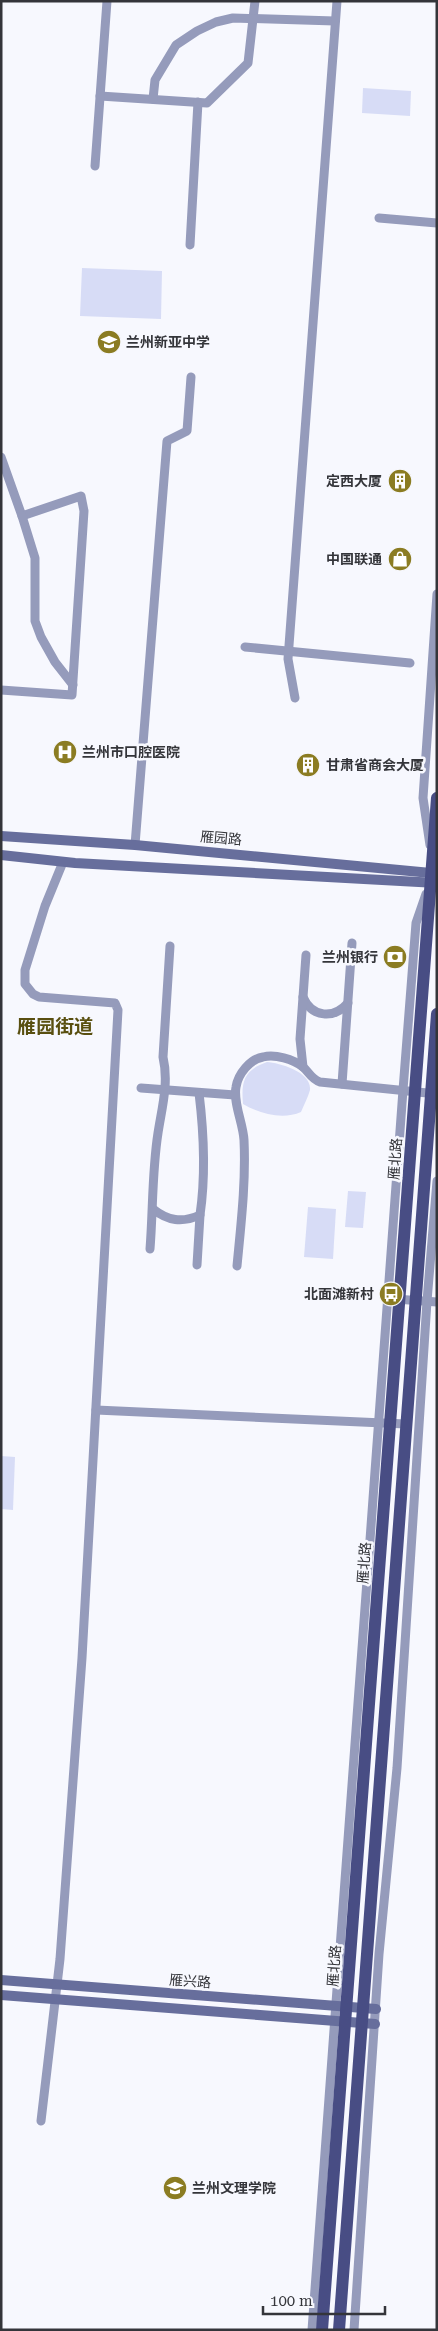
<svg xmlns="http://www.w3.org/2000/svg" width="438" height="2331" font-family="'Roboto Serif','Noto Sans SC',serif">
	<style>
		.green { fill: #d7dcf6 }
		.lines { fill: none; stroke-linecap: round; stroke-linejoin: round }
		.street { stroke: #959bbb; stroke-width: 9 }
		.secondary { stroke: #676e9c; stroke-width: 10 }
		.primary { stroke: #484d84; stroke-width: 12 }
		.labels { text-anchor: middle; dominant-baseline: central; stroke-width: 5; stroke-linejoin: round; paint-order: stroke }
		.poi-label { font-size: 14px; font-weight: bold; fill: #34353a; stroke: #f7f8fe; text-anchor: start }
		.street-label { font-size: 14px; fill: #34353a; stroke: #f7f8fe }
		.district-label { font-size: 19px; font-weight: bold; fill: #594f10; stroke: #f7f8fe }
	</style>
	<rect width="100%" height="100%" fill="#f7f8fe"/>
	<g class="green">
		<polygon points="363,88 411,91 410,116 362,113"/>
		<polygon points="82,268 162,271 161,319 80,316"/>
		<path d="M267 1062C280 1063 312 1072 310 1090 308 1097 304 1105 301 1112 283 1120 260 1114 243 1104 241 1081 244 1070 267 1062Z"/>
		<polygon points="348,1191 366,1192 363,1228 345,1227"/>
		<polygon points="308,1207 336,1209 333,1259 304,1257"/>
		<polygon points="1,1456 15,1457 13,1510 1,1509"/>
	</g>
	<g class="lines">
		<g class="street">
			<polyline points="100,96 207,103 248,63 255,1"/>
			<polyline points="153,99 155,80 176,45 197,31 216,22 233,18 335,21"/>
			<polyline points="95,166 107,1"/>
			<polyline points="379,218 437,223"/>
			<polyline points="190,245 198,102"/>
			<polyline points="1,457 22,516 81,496 84,511 72,695 1,690"/>
			<polyline points="22,516 35,558 35,621 41,637 55,662 73,685"/>
			<polyline points="245,647 410,663"/>
			<polyline points="295,698 288,659 337,1"/>
			<polyline points="135,845 167,441 187,431 191,377"/>
			<polyline points="430,845 423,798 437,594"/>
			<path d="M303 997C312 1018 334 1019 348 1003"/>
			<polyline points="303,1067 300,1039 306,955"/>
			<polyline points="342,1084 352,943"/>
			<polyline points="141,1088 235,1095"/>
			<path d="M153 1209C168 1221 182 1223 200 1215 206 1174 204 1134 199 1093"/>
			<path d="M150 1249C153 1211 152 1171 158 1133 162 1107 169 1083 163 1057L170 946"/>
			<polyline points="197,1265 200,1215"/>
			<path d="M237 1266C241 1224 246 1182 244 1140 243 1123 233 1103 236 1087 238 1074 250 1059 263 1057 275 1054 293 1059 303 1067 309 1072 311 1079 320 1082L437 1094"/>
			<polyline points="395,1299 437,1302"/>
			<polyline points="96,1410 406,1424"/>
			<polyline points="41,2121 60,1959 82,1658 118,1010 115,1003 39,997 33,994 25,984 25,970 45,906 63,862"/>
			<polyline points="312,2330 403,1090 416,923 426,894"/>
			<polyline points="354,2330 379,1954 397,1768 427,1301 437,1181"/>
		</g>
		<g class="secondary">
			<polyline points="1,836 135,845 431,873"/>
			<polyline points="1,855 75,863 437,883"/>
			<polyline points="1,1980 376,2009"/>
			<polyline points="1,1995 375,2024"/>
		</g>
		<g class="primary">
			<polyline points="322,2330 437,798"/>
			<polyline points="339,2330 437,1014"/>
		</g>
	</g>
	<defs>
		<g id="school-disc" transform="scale(1.25)"><circle r="9.5" fill="#8b7c22" stroke="#f7f8fe"/><path d="M0-5L7-2L0 1L-7-2ZM-4 1L0 2.5L4 1V4Q0 6-4 4Z" fill="#fff"/></g>
		<g id="building-disc" transform="scale(1.25)"><circle r="9.5" fill="#8b7c22" stroke="#f7f8fe"/><path d="M-4-6H4V6H1V3H-1V6H-4ZM-2.5-4.3h1.7v1.8h-1.7ZM.8-4.3h1.7v1.8H.8ZM-2.5-1h1.7V.8h-1.7ZM.8-1h1.7V.8H.8Z" fill="#fff"/></g>
		<g id="shop-disc" transform="scale(1.25)"><circle r="9.5" fill="#8b7c22" stroke="#f7f8fe"/><path d="M-5-2.5h2.3a2.7 3.5 0 0 1 5.4 0H5L5.5 6h-11ZM-1.5-2.5h3a1.5 2.3 0 0 0-3 0Z" fill="#fff"/></g>
		<g id="hospital-disc" transform="scale(1.25)"><circle r="9.5" fill="#8b7c22" stroke="#f7f8fe"/><path d="M-5-5h3v3.5h4V-5h3V5h-3V1.5h-4V5h-3Z" fill="#fff"/></g>
		<g id="bank-disc" transform="scale(1.25)"><circle r="9.5" fill="#8b7c22" stroke="#f7f8fe"/><path d="M-6-4H6V4H-6ZM0-2.3a2.3 2.3 0 1 0 0 4.6a2.3 2.3 0 1 0 0-4.6Z" fill="#fff"/></g>
		<g id="bus-disc" transform="scale(1.25)"><circle r="9.5" fill="#8b7c22" stroke="#f7f8fe"/><path d="M-5-6H5V4H4V6H2V4H-2V6H-4V4H-5ZM-3.5-4V0h7V-4ZM-3.5 1.2v1.5H-2V1.2ZM2 1.2v1.5H3.5V1.2Z" fill="#fff"/></g>
		<g id="university-disc" transform="scale(1.25)"><circle r="9.5" fill="#8b7c22" stroke="#f7f8fe"/><path d="M0-5L7-2L0 1L-7-2ZM-4 1L0 2.5L4 1V4Q0 6-4 4Z" fill="#fff"/></g>
	</defs>
	<g fill-rule="evenodd">
		<use href="#school-disc" x="109" y="342"/>
		<use href="#building-disc" x="400" y="481"/>
		<use href="#shop-disc" x="400" y="559"/>
		<use href="#hospital-disc" x="65" y="752"/>
		<use href="#building-disc" x="308" y="765"/>
		<use href="#bank-disc" x="395" y="957"/>
		<use href="#bus-disc" x="391" y="1294"/>
		<use href="#university-disc" x="175" y="2188"/>
	</g>
	<g class="labels">
		<g class="poi-label">
			<text x="126" y="342">兰州新亚中学</text>
			<text x="382" y="481" text-anchor="end">定西大厦</text>
			<text x="382" y="559" text-anchor="end">中国联通</text>
			<text x="82" y="752">兰州市口腔医院</text>
			<text x="326" y="765">甘肃省商会大厦</text>
			<text x="378" y="957" text-anchor="end">兰州银行</text>
			<text x="374" y="1294" text-anchor="end">北面滩新村</text>
			<text x="192" y="2188">兰州文理学院</text>
		</g>
		<g class="street-label">
			<text transform="translate(221 838) rotate(5)">雁园路</text>
			<text transform="translate(395 1159) rotate(-86)">雁北路</text>
			<text transform="translate(364 1563) rotate(-86)">雁北路</text>
			<text transform="translate(334 1966) rotate(-86)">雁北路</text>
			<text transform="translate(190 1981) rotate(4)">雁兴路</text>
		</g>
		<g class="district-label">
			<text x="55" y="1026">雁园街道</text>
		</g>
	</g>
	<rect width="438" height="2331" fill="none" stroke="#34353a" stroke-width="5"/>
	<path d="M263 2306v8h122v-8" fill="none" stroke="#34353a" stroke-width="2.5"/>
	<text x="270" y="2306" font-size="15" fill="#34353a" stroke="#f7f8fe" stroke-width="4" paint-order="stroke">100 m</text>
</svg>
